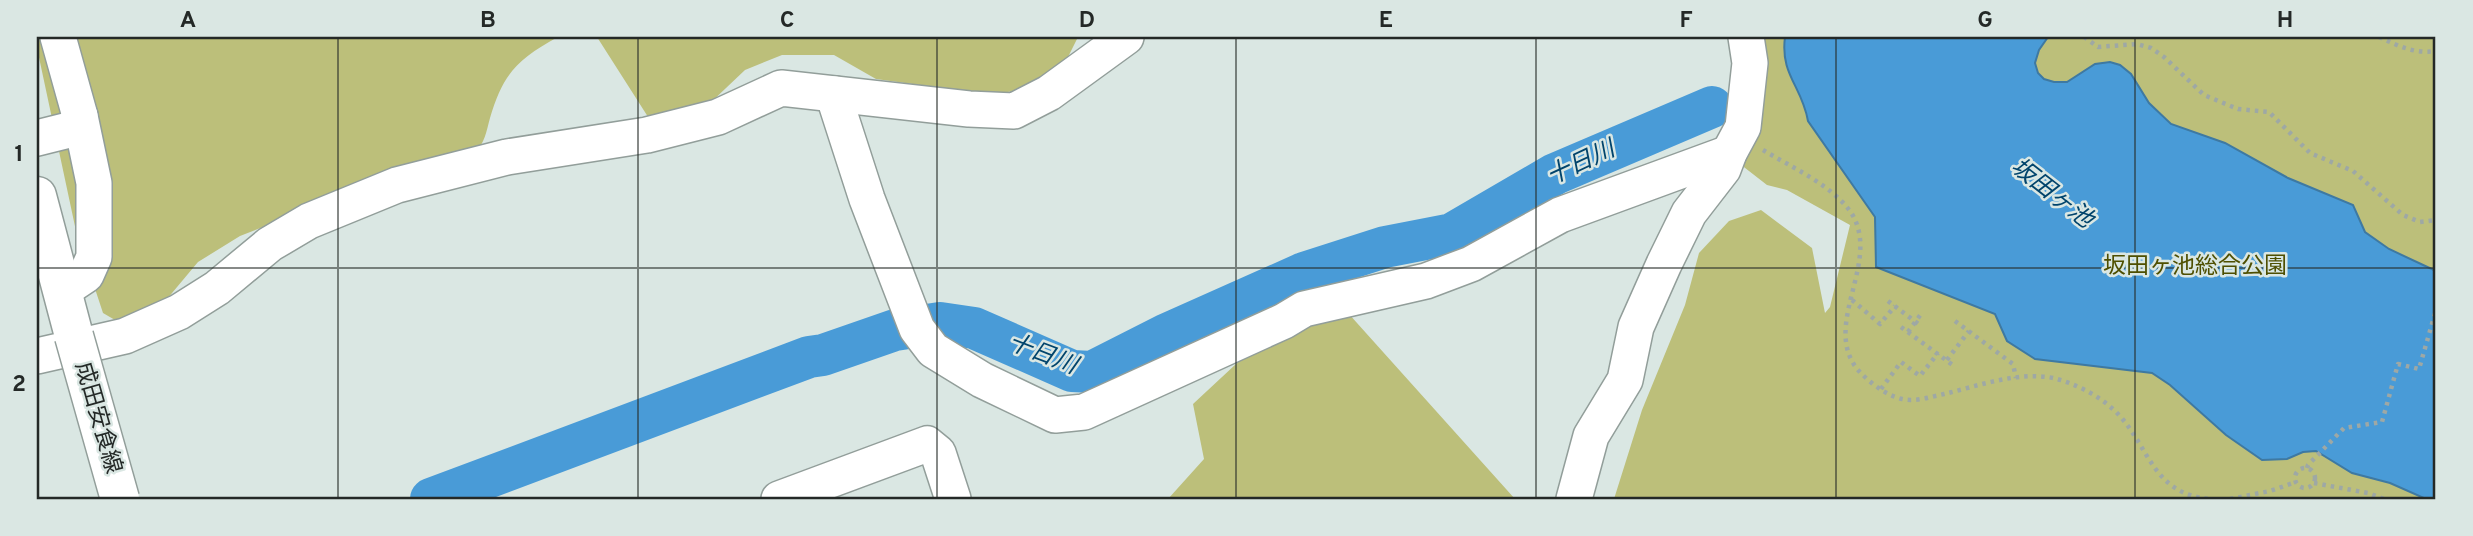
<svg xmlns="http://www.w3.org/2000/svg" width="2473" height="536" font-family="Overpass,'Noto Sans JP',sans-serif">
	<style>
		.green { fill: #bcbf7a }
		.water { fill: #499bd7; stroke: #3e79a2; stroke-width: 2 }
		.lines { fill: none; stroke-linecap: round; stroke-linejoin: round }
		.river { stroke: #499bd7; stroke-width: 42 }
		.minor-casing { stroke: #929e9a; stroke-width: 38 }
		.major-casing { stroke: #929e9a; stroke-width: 41 }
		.path { stroke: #9ea8a5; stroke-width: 4.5; stroke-dasharray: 3.5 5; stroke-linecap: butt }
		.minor { stroke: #fff; stroke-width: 35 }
		.major { stroke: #fff; stroke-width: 38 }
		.major-bridge-casing { stroke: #929e9a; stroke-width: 41; stroke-linecap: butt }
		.major-bridge { stroke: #fff; stroke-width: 38 }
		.grid { fill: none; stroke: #242927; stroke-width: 2; stroke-opacity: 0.55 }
		.labels { text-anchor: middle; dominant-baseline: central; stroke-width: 5; stroke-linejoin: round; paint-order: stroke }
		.park-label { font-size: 23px; fill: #4e4f01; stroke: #dae7e3 }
		.street-label { font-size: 23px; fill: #242927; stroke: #dae7e3 }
		.water-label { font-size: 24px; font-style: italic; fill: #01446c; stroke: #dae7e3 }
		.neatline { fill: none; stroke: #242927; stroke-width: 2.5 }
		.grid-label { font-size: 23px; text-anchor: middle; font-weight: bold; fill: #242927 }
	</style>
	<rect width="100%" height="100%" fill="#dae7e3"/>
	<g class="green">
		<path d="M37 37H558C518 59 503 73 490 118 486 133 485 142 475 153L371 184 240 236 198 262 167 299 133 316 115 320 103 313 76 231 37 48Z"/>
		<polygon points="597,37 1078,37 1067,59 1023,89 993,95 876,79 834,55 782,55 745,70 707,106 650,120"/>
		<polygon points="1756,37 2436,37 2436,499 1614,499 1642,410 1685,305 1699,253 1729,221 1761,210 1812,248 1825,313 1830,307 1850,225 1787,190 1767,185 1740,164"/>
		<polygon points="1322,284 1515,499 1168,499 1204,459 1193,404"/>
	</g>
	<path class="water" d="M1785 37H2048L2039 50 2035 63 2038 73 2044 79 2054 82H2067L2095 64 2110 62 2120 65 2131 74 2149 103 2171 124 2225 143 2288 178 2353 205 2365 232 2389 249 2436 271V499H2426L2390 483 2352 473 2316 451 2303 452 2287 459 2262 460 2226 435 2170 385 2152 373 2035 359 2007 341 1995 314 1876 267 1875 217 1808 121C1802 86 1780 75 1785 37Z"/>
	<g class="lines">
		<polyline class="river" points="431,499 809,357 823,355 895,330 940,323 974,328 1072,371 1092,372 1165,335 1304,273 1385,247 1452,234 1555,174 1712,107"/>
		<g class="minor-casing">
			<g id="minor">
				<polyline points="58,37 80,116 94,183 94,257 86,275 62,291"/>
				<polyline points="835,94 836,103 867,199 917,329 933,350 982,380 1055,415 1084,412 1284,321 1304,309 1426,281 1471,264 1560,215 1729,153"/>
				<polyline points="37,138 73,129 80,116"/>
				<polyline points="37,356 125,336 179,312 217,288 270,244 309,221 397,185 507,157 647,135 718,117 781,88 969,109 1014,111 1049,93 1126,37"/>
				<polyline points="779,499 927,444 938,453 953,499"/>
				<polyline points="1574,499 1591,436 1625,380 1636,327 1664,264 1689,213 1723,169 1729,153 1743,127 1750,63 1746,37"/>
			</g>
		</g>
		<g class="major-casing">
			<polyline id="major" points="37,196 74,336"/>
		</g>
		<g class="path">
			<polyline points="2084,37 2098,47 2137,44 2151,48 2164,57 2204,95 2238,109 2269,112 2310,153 2353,171 2403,215 2420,222 2436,220"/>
			<path d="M2379 37C2399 46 2414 54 2436 51"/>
			<path d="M1763 150C1791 167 1830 184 1850 211 1884 260 1820 324 1858 370 1869 382 1885 395 1902 399 1915 402 1930 397 1944 394 1978 386 2018 371 2053 378 2075 383 2102 397 2118 414 2150 448 2153 495 2211 499"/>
			<polyline points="1852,300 1880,324 1895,306"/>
			<polyline points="1888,301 1921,326"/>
			<polyline points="1955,321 2013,364 2016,378"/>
			<polyline points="1901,327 1954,366"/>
			<polyline points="1908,332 1921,314"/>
			<polyline points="1947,360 1969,331"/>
			<polyline points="1881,389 1901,362 1920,376 1938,353"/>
			<polyline points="2307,468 2308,465 2344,428 2382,422 2398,364 2419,369 2436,310"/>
			<circle cx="2305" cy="478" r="10"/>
			<polyline points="2314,483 2368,493 2384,499"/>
			<polyline points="2230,499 2270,491 2296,482"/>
		</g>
		<use href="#minor" class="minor"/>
		<use href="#major" class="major"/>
		<g class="major-bridge-casing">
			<polyline id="major-bridge" points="74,336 120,499"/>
		</g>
		<use href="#major-bridge" class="major-bridge"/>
	</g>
	<path class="grid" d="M338 37V499M638 37V499M937 37V499M1236 37V499M1536 37V499M1836 37V499M2135 37V499M37 268H2436"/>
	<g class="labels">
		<g class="park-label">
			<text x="2195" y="267">坂田ヶ池総合公園</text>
		</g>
		<g class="street-label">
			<text transform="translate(97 418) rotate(74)">成田安食線</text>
		</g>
		<g class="water-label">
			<text transform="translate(1581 164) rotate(-25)">十日川</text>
			<text transform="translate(2051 194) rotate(38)">坂田ヶ池</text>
			<text transform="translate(1042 355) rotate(21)">十日川</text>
		</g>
	</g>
	<rect width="2473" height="536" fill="none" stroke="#dae7e3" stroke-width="77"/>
	<rect x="38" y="38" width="2396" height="460" class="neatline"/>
	<g class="grid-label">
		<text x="188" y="27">A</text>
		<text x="488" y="27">B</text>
		<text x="787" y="27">C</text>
		<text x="1087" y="27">D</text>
		<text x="1386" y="27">E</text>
		<text x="1686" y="27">F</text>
		<text x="1985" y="27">G</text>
		<text x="2285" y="27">H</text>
		<text x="19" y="161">1</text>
		<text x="19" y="391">2</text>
	</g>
</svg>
